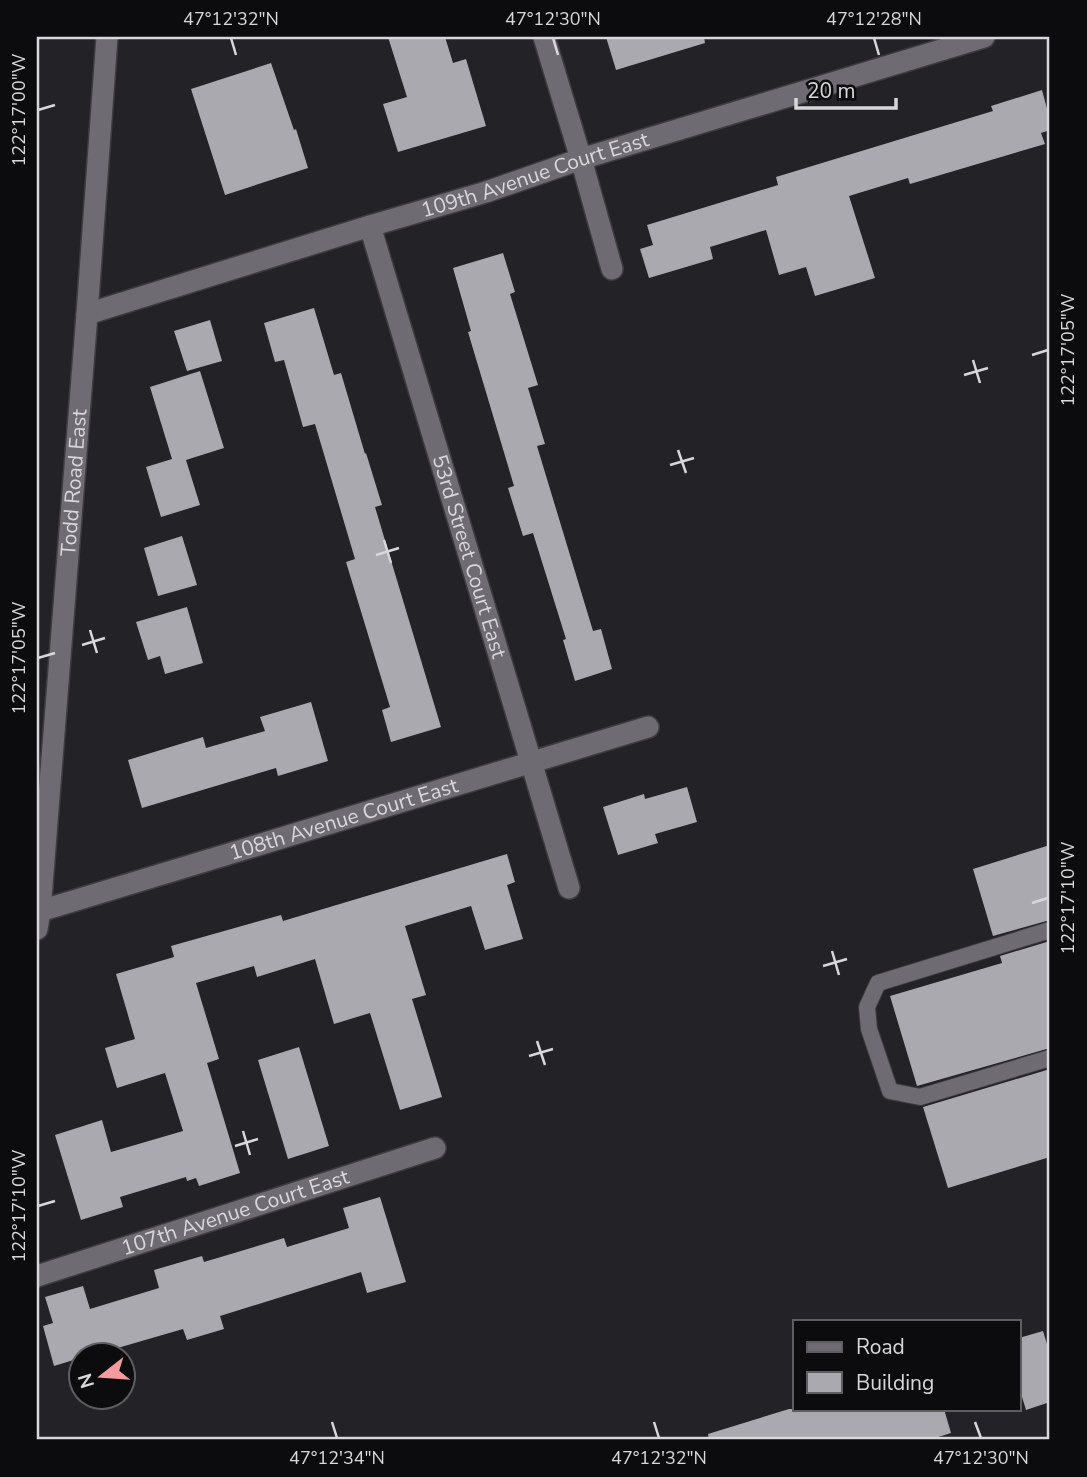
<svg xmlns="http://www.w3.org/2000/svg" width="1087" height="1477" font-family="'Nunito Sans',sans-serif">
	<style>
		.building { fill: #aba9b0 }
		.lines { fill: none; stroke-linecap: round; stroke-linejoin: round }
		.lane-casing { stroke: #3e3c40; stroke-width: 18 }
		.street-casing { stroke: #3e3c40; stroke-width: 24 }
		.lane { stroke: #6e6c72; stroke-width: 16 }
		.street { stroke: #6e6c72; stroke-width: 21 }
		.ticks { fill: none; stroke: #d8d7da; stroke-width: 2.5 }
		.labels { text-anchor: middle; dominant-baseline: central; stroke-width: 7; stroke-linejoin: round; paint-order: stroke }
		.street-label { font-size: 21px; fill: #d8d7da; stroke: #0c0c0e }
		.neatline { fill: none; stroke: #d8d7da; stroke-width: 2.5 }
		.ticks-label { font-size: 18px; text-anchor: middle; fill: #d8d7da }
	</style>
	<rect width="100%" height="100%" fill="#232227"/>
	<g class="building">
		<polygon points="388,37 445,37 453,63 466,59 486,126 398,152 383,104 407,97"/>
		<polygon points="606,37 704,37 705,43 616,70"/>
		<polygon points="271,63 294,130 296,129 308,168 225,195 191,89"/>
		<polygon points="1042,90 1050,120 1050,130 1041,133 1045,144 910,184 908,178 849,196 875,278 815,296 806,267 779,275 766,230 710,247 713,259 649,278 640,249 653,245 647,225 778,185 776,177 993,111 991,106"/>
		<polygon points="503,253 515,292 510,294 538,385 528,388 545,444 537,446 593,631 601,629 612,669 575,681 563,640 566,639 533,533 523,536 508,488 514,486 468,332 471,331 453,268"/>
		<polygon points="314,308 334,375 341,373 365,454 366,453 382,505 375,507 441,727 391,742 382,710 390,707 346,562 355,559 315,424 303,427 284,360 275,362 264,323"/>
		<polygon points="210,320 222,361 187,371 174,331"/>
		<polygon points="200,371 224,448 186,460 200,505 161,517 146,467 172,459 150,387"/>
		<polygon points="182,536 197,585 158,596 144,548"/>
		<polygon points="187,607 203,663 165,674 160,656 148,660 136,622"/>
		<polygon points="311,702 328,761 278,776 276,768 142,808 128,760 203,737 206,748 265,731 260,717"/>
		<polygon points="687,787 697,822 655,834 658,843 618,855 603,807 644,794 645,799"/>
		<polygon points="1050,845 1050,920 993,936 973,869"/>
		<polygon points="507,854 515,882 507,885 523,939 485,950 471,906 405,926 426,995 412,999 442,1097 400,1110 370,1013 334,1024 315,959 257,977 254,966 196,983 219,1059 207,1063 240,1173 199,1186 196,1178 187,1181 186,1177 120,1197 123,1207 81,1220 55,1135 102,1120 111,1152 183,1131 165,1073 117,1088 105,1048 135,1039 116,974 174,957 171,946 281,915 283,921"/>
		<polygon points="1050,941 1050,1048 917,1086 890,996 1002,963 1000,956"/>
		<polygon points="299,1047 329,1146 288,1159 258,1060"/>
		<polygon points="1050,1069 1050,1157 948,1188 923,1107"/>
		<polygon points="380,1197 406,1282 367,1293 361,1272 220,1316 224,1329 187,1340 183,1329 97,1354 80,1354 80,1358 54,1366 43,1326 53,1323 45,1297 83,1286 90,1309 159,1288 154,1270 202,1256 204,1262 284,1238 287,1247 349,1228 343,1208"/>
		<polygon points="1043,1331 1050,1354 1050,1402 1026,1410 1019,1387 1019,1338"/>
		<polygon points="789,1409 944,1409 951,1433 929,1440 709,1440 708,1434"/>
	</g>
	<g class="lines">
		<g class="lane-casing">
			<polyline id="lane" points="1050,930 878,983 867,1007 869,1029 890,1091 920,1097 1050,1058"/>
		</g>
		<g class="street-casing">
			<g id="street">
				<polyline points="544,37 581,159 612,269"/>
				<path id="s1" d="M370 226 569 888"/>
				<path id="s2" d="M87 314 370 226 486 192 581 159 984 37"/>
				<path id="s3" d="M40 911 648 727"/>
				<path id="s4" d="M37 929 40 911 87 314 107 37"/>
				<path id="s5" d="M37 1276 435 1148"/>
			</g>
		</g>
		<use href="#lane" class="lane"/>
		<use href="#street" class="street"/>
	</g>
	<path class="ticks" d="M231 38 236 55M553 38 558 55M874 38 879 55M38 110 55 105M1032 355 1048 350M973 360 980 383M964 375 988 368M678 450 686 473M670 465 694 458M384 540 391 563M376 555 399 548M90 630 97 653M82 645 105 638M38 658 55 653M1032 903 1048 898M832 951 839 975M823 966 847 959M537 1041 545 1065M529 1056 553 1049M243 1131 250 1155M235 1146 258 1139M38 1206 55 1201M332 1422 337 1438M654 1422 659 1438M975 1422 981 1438"/>
	<g class="labels">
		<g class="street-label">
			<text stroke="none"><textPath href="#s2" startOffset="469">109th Avenue Court East</textPath></text>
			<text stroke="none"><textPath href="#s4" startOffset="448">Todd Road East</textPath></text>
			<text stroke="none"><textPath href="#s1" startOffset="345">53rd Street Court East</textPath></text>
			<text stroke="none"><textPath href="#s3" startOffset="317">108th Avenue Court East</textPath></text>
			<text stroke="none"><textPath href="#s5" startOffset="208">107th Avenue Court East</textPath></text>
		</g>
	</g>
	<rect width="1087" height="1477" fill="none" stroke="#0c0c0e" stroke-width="77"/>
	<rect x="793" y="1320" width="228" height="91" fill="#0c0c0e" stroke="#5e5d60" stroke-width="2"/>
	<rect x="807" y="1342" width="35" height="10" fill="#6e6c72" stroke="#5e5d60" stroke-width="2"/>
	<text x="856" y="1354" font-size="21" fill="#d8d7da">Road</text>
	<rect x="807" y="1372" width="35" height="21" fill="#aba9b0" stroke="#5e5d60" stroke-width="2"/>
	<text x="856" y="1390" font-size="21" fill="#d8d7da">Building</text>
	<g transform="translate(102 1376) rotate(253)"><circle r="33" fill="#0c0c0e" stroke="#5e5d60" stroke-width="2"/>
	<path d="M0-5L12 26L0 18L-12 26Z" fill="#f59b9e"/>
	<text y="-10" font-size="19" font-weight="bold" text-anchor="middle" fill="#d8d7da">N</text>
	</g>
	<path d="M796 98v10h100v-10" fill="none" stroke="#d8d7da" stroke-width="3.5"/>
	<text x="807" y="98" font-size="21" fill="#d8d7da" stroke="#0c0c0e" stroke-width="5" paint-order="stroke">20 m</text>
	<rect x="38" y="38" width="1010" height="1400" class="neatline"/>
	<g class="ticks-label">
		<text x="231" y="25">47°12'32"N</text>
		<text x="553" y="25">47°12'30"N</text>
		<text x="874" y="25">47°12'28"N</text>
		<text transform="translate(19 110) rotate(-90)" y="6">122°17'00"W</text>
		<text transform="translate(1068 350) rotate(-90)" y="6">122°17'05"W</text>
		<text transform="translate(19 658) rotate(-90)" y="6">122°17'05"W</text>
		<text transform="translate(1068 898) rotate(-90)" y="6">122°17'10"W</text>
		<text transform="translate(19 1206) rotate(-90)" y="6">122°17'10"W</text>
		<text x="337" y="1464">47°12'34"N</text>
		<text x="659" y="1464">47°12'32"N</text>
		<text x="981" y="1464">47°12'30"N</text>
	</g>
</svg>
